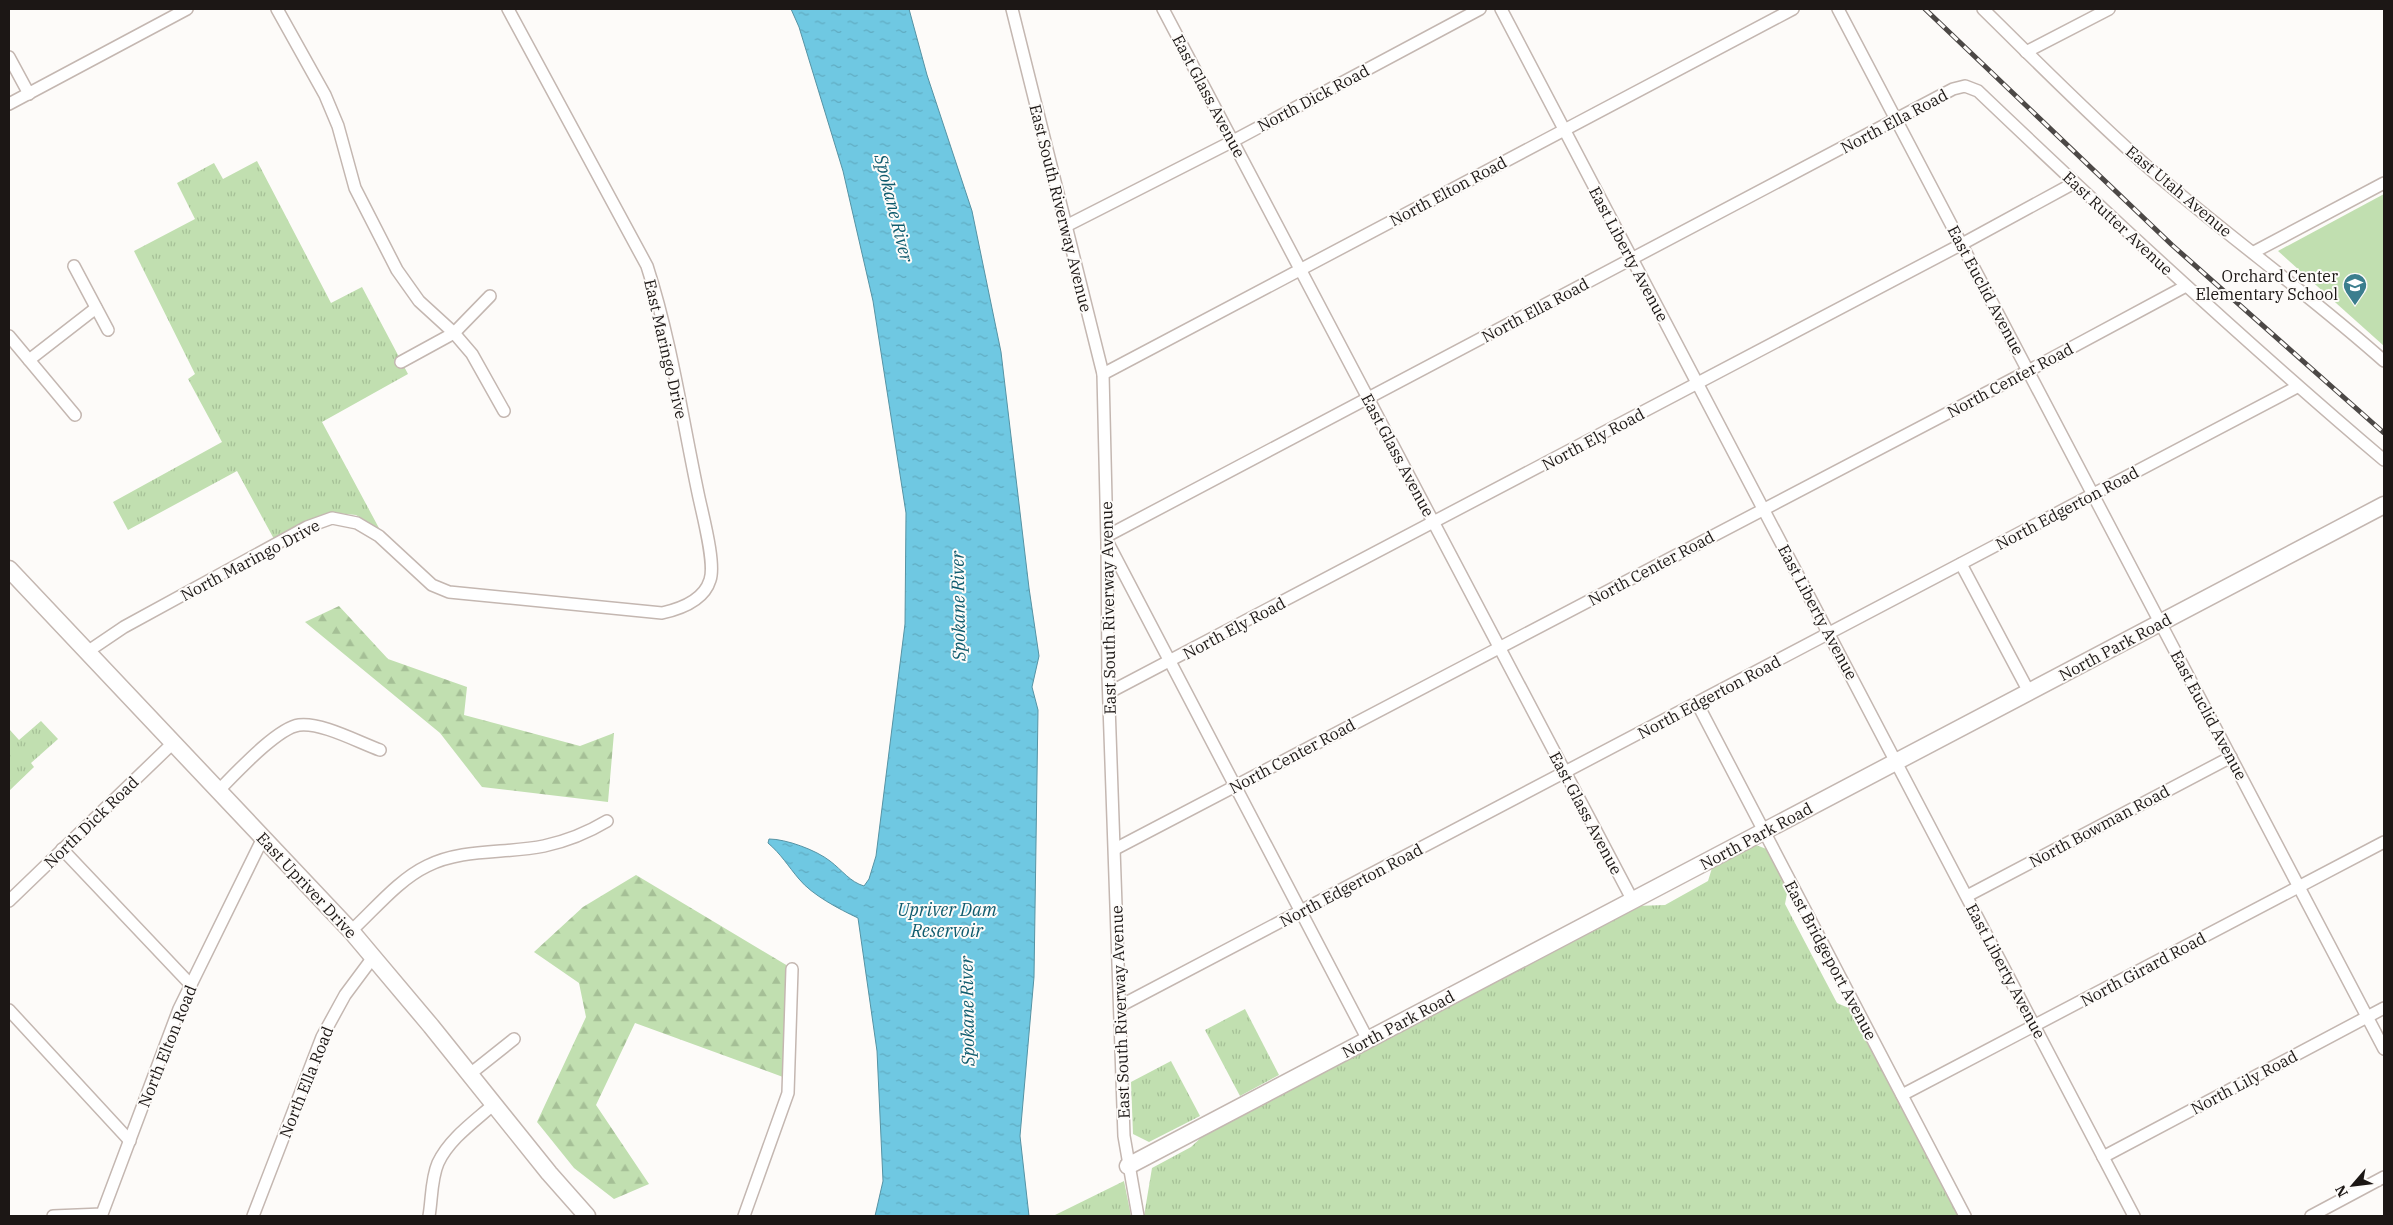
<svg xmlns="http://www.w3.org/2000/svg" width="2393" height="1225" font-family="'IBM Plex Serif',serif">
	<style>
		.grass { fill: url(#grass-tufts) }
		.forest { fill: url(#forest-firs) }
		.garden { fill: #c1dfb0 }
		.water { fill: url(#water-ripples); stroke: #5693a4 }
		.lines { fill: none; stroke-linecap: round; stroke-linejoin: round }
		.street-casing { stroke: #c4b7b1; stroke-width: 14 }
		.secondary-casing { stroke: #c4b7b1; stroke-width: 19 }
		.street { stroke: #fff; stroke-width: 11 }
		.secondary { stroke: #fff; stroke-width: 16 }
		.rail-casing { stroke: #4c4846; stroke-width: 5 }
		.rail { stroke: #fdfbf9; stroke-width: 3; stroke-dasharray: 9; stroke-linecap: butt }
		.labels { text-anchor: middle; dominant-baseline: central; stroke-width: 4; stroke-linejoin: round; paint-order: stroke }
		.street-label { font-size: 16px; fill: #1c1715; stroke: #fdfbf9 }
		.poi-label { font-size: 16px; fill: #1c1715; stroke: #fdfbf9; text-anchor: end }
		.water-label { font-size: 18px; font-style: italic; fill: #0f5b6d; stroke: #fdfbf9 }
	</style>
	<defs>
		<pattern id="grass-tufts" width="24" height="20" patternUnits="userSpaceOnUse" patternTransform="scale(1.25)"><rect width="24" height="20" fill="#c1dfb0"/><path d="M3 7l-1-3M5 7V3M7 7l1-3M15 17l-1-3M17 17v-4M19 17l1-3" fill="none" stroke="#a5bf96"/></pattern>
		<pattern id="forest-firs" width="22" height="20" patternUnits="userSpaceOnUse" patternTransform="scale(1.25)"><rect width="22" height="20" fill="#c1dfb0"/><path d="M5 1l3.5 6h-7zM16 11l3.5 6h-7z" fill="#a5bf96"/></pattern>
		<pattern id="water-ripples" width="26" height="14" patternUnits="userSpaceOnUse" patternTransform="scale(1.25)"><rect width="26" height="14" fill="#6fc8e2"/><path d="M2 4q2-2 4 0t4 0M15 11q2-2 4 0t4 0" fill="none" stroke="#60abc1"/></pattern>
	</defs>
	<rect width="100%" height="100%" fill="#fdfbf9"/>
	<g class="grass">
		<polygon points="257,161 331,303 362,287 408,374 322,422 380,530 356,515 336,513 274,539 237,471 128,530 113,502 222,442 188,379 195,374 134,251 195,219 177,183 214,163 223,179"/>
		<polygon points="41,721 58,739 31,763 34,767 9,791 9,729 19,740"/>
		<polygon points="1756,845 1769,850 1788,888 1785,904 1837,1003 1851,1009 1959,1216 1144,1216 1152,1168 1191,1147 1211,1128 1636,906 1665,905 1708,881 1712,868 1749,846"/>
		<polygon points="1245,1009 1279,1075 1240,1096 1205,1030"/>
		<polygon points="1171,1061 1200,1116 1149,1142 1133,1134 1131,1082"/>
		<polygon points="1124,1181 1131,1216 1053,1216"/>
	</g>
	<g class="forest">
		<polygon points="339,606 388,659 467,687 464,715 580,746 614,733 608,802 482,787 440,733 305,622"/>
		<polygon points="636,875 788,966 783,1077 635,1023 596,1105 649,1184 614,1199 574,1168 537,1122 586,1017 579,983 534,952 583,907"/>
	</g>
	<polygon class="garden" points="2384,194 2384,346 2278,251"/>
	<path class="water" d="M791 9H909L927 75 972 211 1001 352 1029 588 1039 656 1032 687 1038 710 1034 977 1020 1136 1029 1216H875L883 1181 877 1051 858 918C839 909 812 895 799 879 788 866 781 854 768 843L769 839C786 839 816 850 830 861 842 870 850 882 864 886L869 879 876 856 905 624 906 513 873 301 843 171 799 27Z"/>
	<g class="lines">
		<g class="street-casing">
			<g id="street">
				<polyline points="277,9 325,95 338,126 355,188 397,270 419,301 454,333 472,354 504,411"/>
				<polyline points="1012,9 1103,374 1107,542 1108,676 1124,1136 1138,1216"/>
				<polyline points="1163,9 1633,901"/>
				<polyline points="1501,9 2134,1216"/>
				<polyline points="1838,9 2384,1049"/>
				<path d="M1983 9C2038 63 2092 118 2150 169 2226 235 2309 294 2384 361"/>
				<polyline points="2026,52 2109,9"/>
				<polyline points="9,57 29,94"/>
				<polyline points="9,104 187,9"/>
				<polyline points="1066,226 1233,141 1480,9"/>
				<polyline points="2254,252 2384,183"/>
				<polyline points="74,266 108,330"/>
				<polyline points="9,336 75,415"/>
				<polyline points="29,360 96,308"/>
				<polyline points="401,362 454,333 490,296"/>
				<polyline points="1103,374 1793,9"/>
				<path d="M1107 536 1953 89 1965 86 1978 91C2110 217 2245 342 2384 460"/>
				<polyline points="1108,543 1368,1040"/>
				<polyline points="1961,564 2029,692"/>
				<path d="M87 652 124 627 307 527 332 518 357 523 379 536 432 585 449 592 662 613C680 609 704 600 710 580 716 563 702 513 698 493 682 417 671 340 647 266L508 9"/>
				<polyline points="1110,692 1962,244 2074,183"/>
				<polyline points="1697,703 1965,1216"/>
				<path d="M218 791C235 774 277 728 299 725 321 722 358 742 380 750"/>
				<polyline points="62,849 191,985"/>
				<polyline points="1115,849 2028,371 2186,286"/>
				<polyline points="1967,896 2231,757"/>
				<polyline points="9,901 173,743"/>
				<path d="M351 931C375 909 398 880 427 866 463 848 505 854 544 846 567 841 587 833 607 821"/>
				<polyline points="1120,1006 2297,387"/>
				<polyline points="9,1010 130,1141"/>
				<polyline points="470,1074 514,1039"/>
				<polyline points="1902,1095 2384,842"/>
				<polyline points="2103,1157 2384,1008"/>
				<polyline points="53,1216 102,1214 179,1009 263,838"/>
				<polyline points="253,1216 322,1037 345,995 374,956"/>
				<path d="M429 1216C432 1199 431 1179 438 1163 449 1139 475 1121 494 1104"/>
				<polyline points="744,1216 788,1093 792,969"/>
				<polyline points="2311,1216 2384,1177"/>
			</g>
		</g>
		<g class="secondary-casing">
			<g id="secondary">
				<polyline points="9,569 351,931 431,1026 549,1173 587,1216"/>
				<polyline points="1128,1166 2384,505"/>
			</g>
		</g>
		<use href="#street" class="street"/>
		<use href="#secondary" class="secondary"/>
		<g class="rail-casing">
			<polyline id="rail" points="1925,9 2172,245 2384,433"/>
		</g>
		<use href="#rail" class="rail"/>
	</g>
	<defs>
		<g id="school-pin" transform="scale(1.25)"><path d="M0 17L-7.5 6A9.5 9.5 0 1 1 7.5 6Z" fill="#3b7e8e" stroke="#fdfbf9"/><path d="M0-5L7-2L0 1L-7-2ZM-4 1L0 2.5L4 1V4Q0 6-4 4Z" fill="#fff"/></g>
	</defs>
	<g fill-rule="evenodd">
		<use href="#school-pin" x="2355" y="285"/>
	</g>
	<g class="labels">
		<g class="street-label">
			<text transform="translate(1209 96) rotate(62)">East Glass Avenue</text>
			<text transform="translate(1313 98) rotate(-28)">North Dick Road</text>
			<text transform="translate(1894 121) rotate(-28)">North Ella Road</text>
			<text transform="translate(1448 191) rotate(-28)">North Elton Road</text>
			<text transform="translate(2179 191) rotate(40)">East Utah Avenue</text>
			<text transform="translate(1061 208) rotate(76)">East South Riverway Avenue</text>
			<text transform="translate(2118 223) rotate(43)">East Rutter Avenue</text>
			<text transform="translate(1629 254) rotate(62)">East Liberty Avenue</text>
			<text transform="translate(1986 290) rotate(62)">East Euclid Avenue</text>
			<text transform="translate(1535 310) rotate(-28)">North Ella Road</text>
			<text transform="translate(666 349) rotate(77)">East Maringo Drive</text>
			<text transform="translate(2010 380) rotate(-28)">North Center Road</text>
			<text transform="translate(1593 439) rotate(-28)">North Ely Road</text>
			<text transform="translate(1398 455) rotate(62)">East Glass Avenue</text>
			<text transform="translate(2067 508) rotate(-28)">North Edgerton Road</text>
			<text transform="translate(250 560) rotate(-28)">North Maringo Drive</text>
			<text transform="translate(1651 568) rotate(-28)">North Center Road</text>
			<text transform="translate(1108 608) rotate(-91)">East South Riverway Avenue</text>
			<text transform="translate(1818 612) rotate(62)">East Liberty Avenue</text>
			<text transform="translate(1234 628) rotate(-28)">North Ely Road</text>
			<text transform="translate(2115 647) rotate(-28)">North Park Road</text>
			<text transform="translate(1709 697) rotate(-28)">North Edgerton Road</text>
			<text transform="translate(2209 715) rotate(62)">East Euclid Avenue</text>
			<text transform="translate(1292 756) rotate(-28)">North Center Road</text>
			<text transform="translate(1586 813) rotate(62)">East Glass Avenue</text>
			<text transform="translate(91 822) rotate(-44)">North Dick Road</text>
			<text transform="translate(2099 826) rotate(-28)">North Bowman Road</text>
			<text transform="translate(1756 836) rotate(-28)">North Park Road</text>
			<text transform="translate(307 885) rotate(47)">East Upriver Drive</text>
			<text transform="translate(1351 885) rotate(-28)">North Edgerton Road</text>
			<text transform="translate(1831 960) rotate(62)">East Bridgeport Avenue</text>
			<text transform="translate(2143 969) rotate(-28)">North Girard Road</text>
			<text transform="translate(2006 971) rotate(62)">East Liberty Avenue</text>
			<text transform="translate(1120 1012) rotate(-92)">East South Riverway Avenue</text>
			<text transform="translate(1398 1024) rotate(-28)">North Park Road</text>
			<text transform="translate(167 1046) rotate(-68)">North Elton Road</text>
			<text transform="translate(306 1082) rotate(-68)">North Ella Road</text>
			<text transform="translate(2244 1082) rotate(-28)">North Lily Road</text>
		</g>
		<g class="poi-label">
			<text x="2338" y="276">Orchard Center<tspan x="2338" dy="18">Elementary School</tspan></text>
		</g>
		<g class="water-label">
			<text transform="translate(894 208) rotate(76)">Spokane River</text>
			<text transform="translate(958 606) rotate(-91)">Spokane River</text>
			<text x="947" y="909">Upriver Dam<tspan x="947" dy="21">Reservoir</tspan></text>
			<text transform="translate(967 1011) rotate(-91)">Spokane River</text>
		</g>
	</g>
	<rect width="2393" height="1225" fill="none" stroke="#1c1715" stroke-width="20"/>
	<g transform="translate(2353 1185) rotate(242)" stroke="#fdfbf9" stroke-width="4" paint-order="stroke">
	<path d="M0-4L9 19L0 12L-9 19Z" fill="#1c1715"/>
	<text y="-8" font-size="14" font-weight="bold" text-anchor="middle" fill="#1c1715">N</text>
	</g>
</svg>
